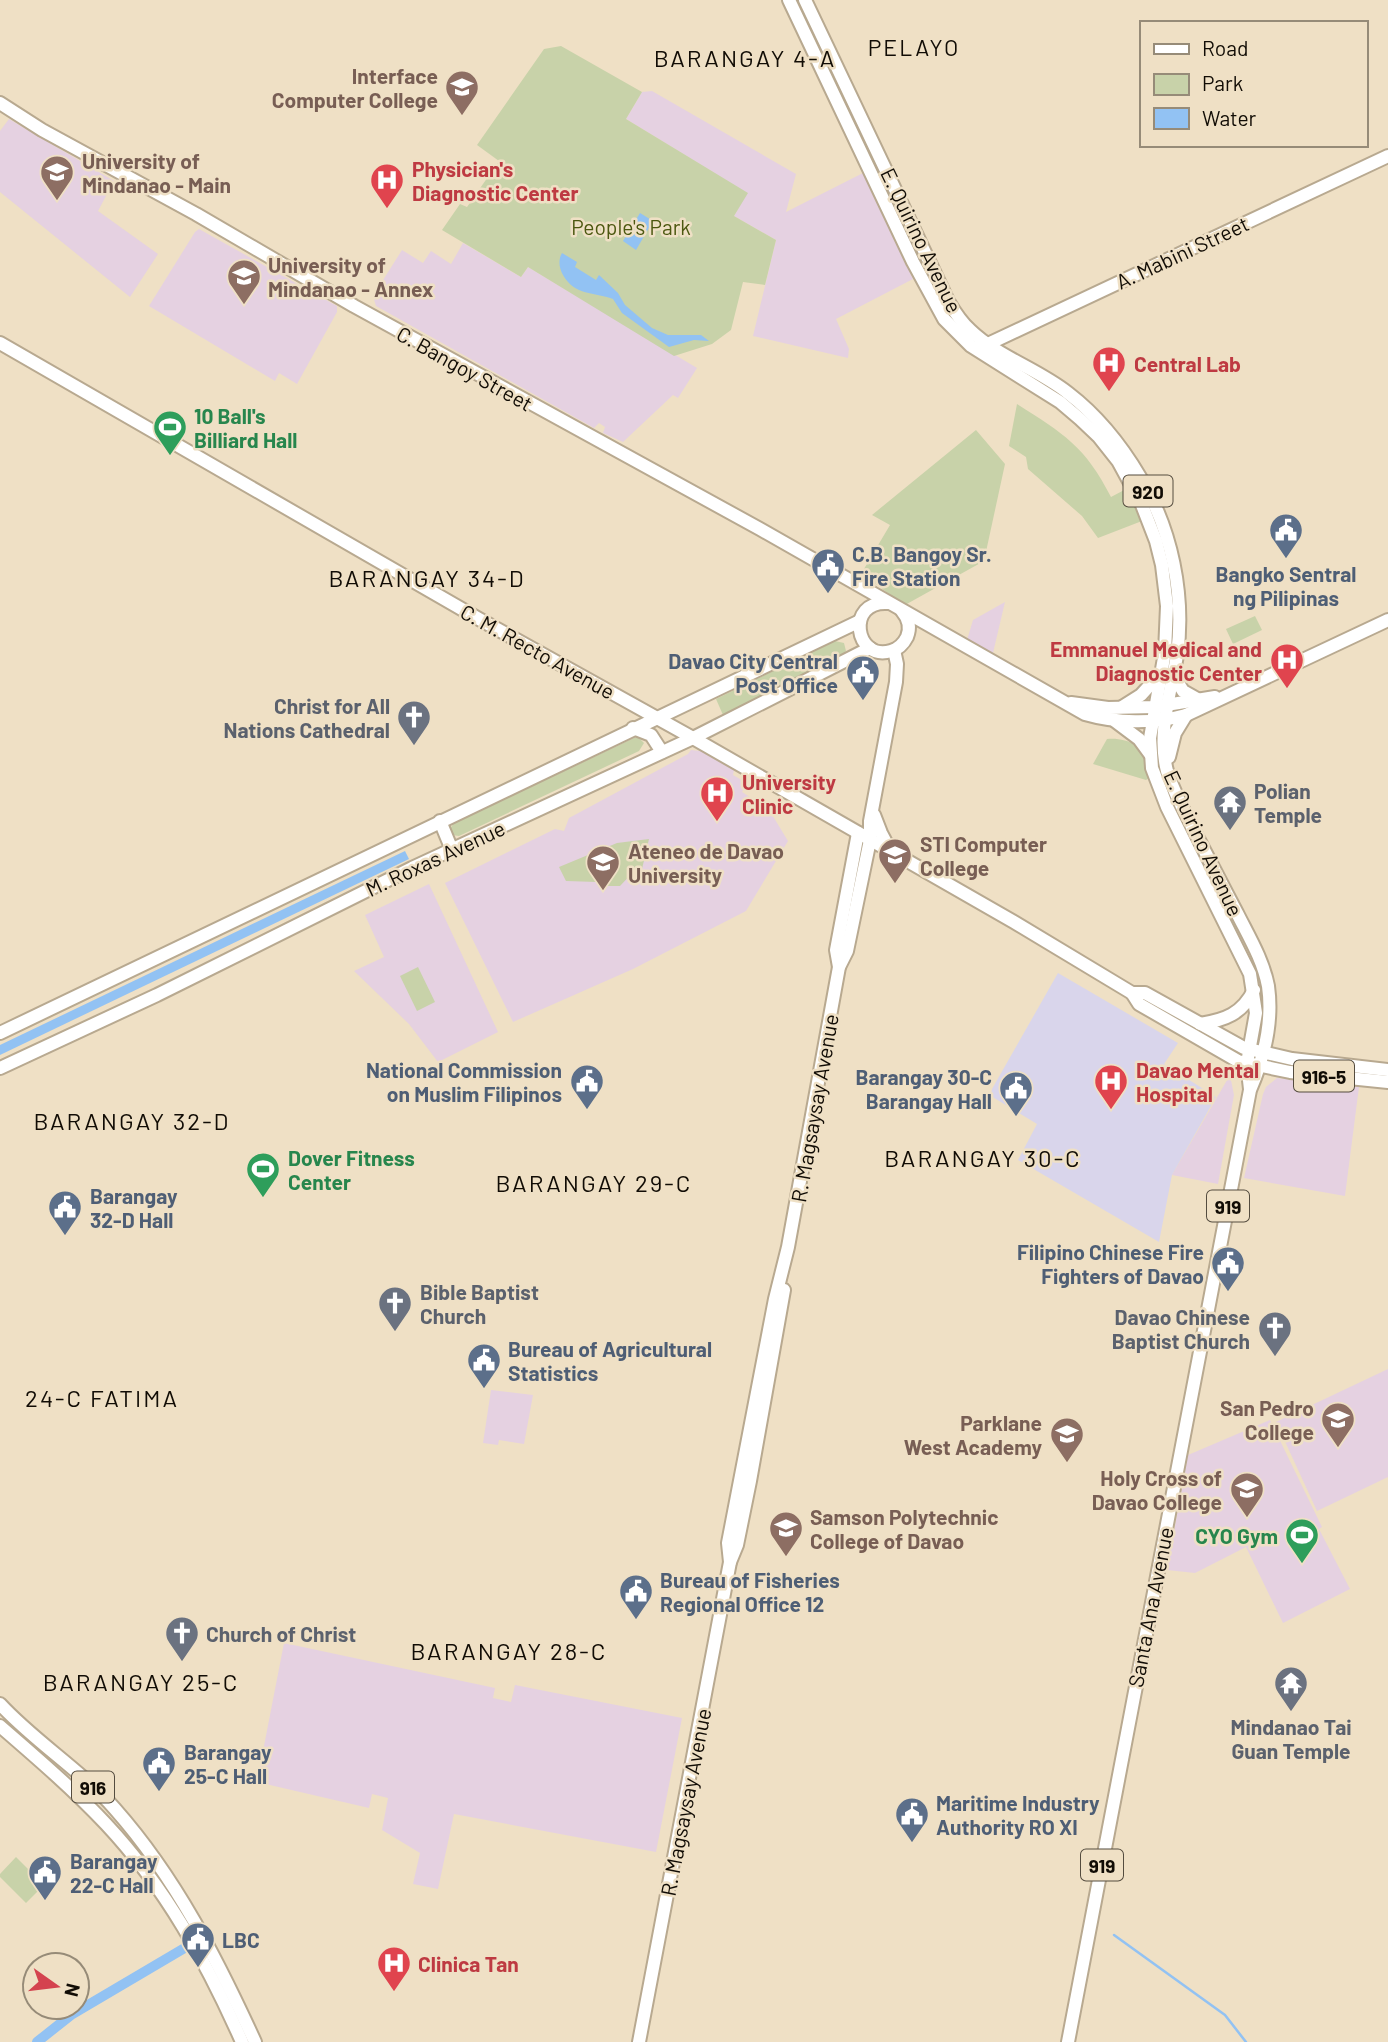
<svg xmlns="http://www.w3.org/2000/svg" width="1388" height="2042" font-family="Barlow,sans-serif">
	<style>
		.education { fill: #e5d1e1 }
		.medical { fill: #d9d5eb }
		.green { fill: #c8d2a9 }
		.water { fill: #92c2f3 }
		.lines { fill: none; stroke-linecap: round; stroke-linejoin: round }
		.stream { stroke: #92c2f3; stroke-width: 2.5 }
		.canal { stroke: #92c2f3; stroke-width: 10 }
		.major-casing { stroke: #b8a990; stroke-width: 16 }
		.major { stroke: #fff; stroke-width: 12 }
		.labels { text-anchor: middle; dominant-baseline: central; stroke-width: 5; stroke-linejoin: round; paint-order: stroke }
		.shield { fill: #efe0c5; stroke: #544c3f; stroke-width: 2 }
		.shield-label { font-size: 19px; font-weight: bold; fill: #110c05 }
		.education-label { font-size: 21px; font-weight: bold; fill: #785e54; stroke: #efe0c5; text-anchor: start }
		.health-label { font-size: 21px; font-weight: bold; fill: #be3a42; stroke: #efe0c5; text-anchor: start }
		.park-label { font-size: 21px; fill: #4c5810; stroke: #efe0c5 }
		.street-label { font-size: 21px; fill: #110c05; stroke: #efe0c5 }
		.leisure-label { font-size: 21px; font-weight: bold; fill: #27864d; stroke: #efe0c5; text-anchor: start }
		.service-label { font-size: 21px; font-weight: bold; fill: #4e5e75; stroke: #efe0c5; text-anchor: start }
		.worship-label { font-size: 21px; font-weight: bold; fill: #5b616d; stroke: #efe0c5; text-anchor: start }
		.neighbourhood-label { font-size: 23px; letter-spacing: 2px; fill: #110c05; stroke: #efe0c5 }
		.quarter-label { font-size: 24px; letter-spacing: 2px; fill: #110c05; stroke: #efe0c5 }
	</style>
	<rect width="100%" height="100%" fill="#efe0c5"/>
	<g class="education">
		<polygon points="652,91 796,174 786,212 863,173 913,279 836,319 849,349 848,358 753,336 776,240 734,216 747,193 626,119 642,92"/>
		<polygon points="9,119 114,181 98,211 158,254 130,297 0,192 0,131"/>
		<polygon points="199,229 337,306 337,312 297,384 279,373 275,381 149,306 195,232"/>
		<polygon points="463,243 521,277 528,267 697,368 678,398 673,395 623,442 603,433 605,427 599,423 594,428 376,306 373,296 402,250 423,263 431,251 451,264"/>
		<polygon points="1005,602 993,653 967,640 973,620"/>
		<polygon points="691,750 700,751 712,756 714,754 726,761 734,770 733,775 747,783 742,792 768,808 788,841 746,911 633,969 513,1022 445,883 555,829 564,831 569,818 688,754"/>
		<polygon points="429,884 498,1032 438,1062 409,1024 354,971 384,957 365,915"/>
		<polygon points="1230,1075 1234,1095 1218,1184 1172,1175"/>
		<polygon points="1277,1078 1359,1087 1345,1196 1244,1178 1263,1094 1266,1087"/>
		<polygon points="1388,1369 1388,1477 1317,1511 1276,1422"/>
		<polygon points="491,1390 533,1395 524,1444 499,1440 498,1445 483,1443"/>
		<polygon points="1270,1420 1322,1527 1319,1529 1350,1589 1283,1623 1246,1547 1195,1573 1167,1570 1188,1455"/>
		<polygon points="284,1643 495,1688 493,1698 511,1702 515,1685 682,1718 656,1852 454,1814 438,1889 413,1884 420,1853 382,1830 388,1798 372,1794 369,1808 257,1782"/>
	</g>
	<polygon class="medical" points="1058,973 1178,1043 1164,1064 1216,1097 1172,1175 1159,1242 1018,1160 1037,1124 991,1096 992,1089"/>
	<g class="green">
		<polygon points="561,46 642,92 626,119 748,193 734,216 776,240 765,285 743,282 731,330 712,344 674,356 528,267 521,277 442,230 460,204 467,207 499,161 477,145 544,49"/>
		<path d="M1017 404C1064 434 1085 446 1111 497L1128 488 1142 521 1098 538 1082 516 1028 469 1026 457 1009 446Z"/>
		<polygon points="976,430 1005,464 984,561 905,605 861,574 890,525 872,515"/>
		<polygon points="1255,616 1262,630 1233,644 1226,629"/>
		<polygon points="835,641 844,643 846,651 842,656 723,715 716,699"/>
		<polygon points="634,738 639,738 644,743 639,751 459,836 452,835 449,830 454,823"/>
		<path d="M1107 739C1132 737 1153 751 1149 778L1146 780 1093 764Z"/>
		<polygon points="649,839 642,869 637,868 620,886 605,886 597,882 566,881 559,867 617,843"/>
		<polygon points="418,967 435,1002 417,1011 400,976"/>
		<polygon points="16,1857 44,1885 26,1903 0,1877 0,1874"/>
	</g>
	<g class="water">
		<polygon points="640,213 653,221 636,250 623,241"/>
		<path d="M562 253 577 262 575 267 596 280 599 275 618 293 625 305 652 328 668 335H701L709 341 694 340 669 347 622 313 613 299C594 292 575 296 563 275 559 268 558 260 562 253Z"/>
		<polygon points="405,851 409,859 0,1055 0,1045"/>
	</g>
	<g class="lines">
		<polyline class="stream" points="1114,1935 1225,2015 1246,2042"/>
		<polyline class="canal" points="37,2042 71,2015 188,1946"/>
		<g class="major-casing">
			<g id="major">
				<polyline points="789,0 913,262 944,319 971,346 1060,402 1080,419 1099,437 1118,461 1142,505 1156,541 1162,565 1167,606 1165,652 1150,738 1152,768 1167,807 1250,974 1256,1013 1247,1063 1250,1089"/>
				<path d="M805 0 948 301C954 311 961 322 970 330 998 357 1038 369 1068 393 1098 416 1121 445 1140 477 1172 530 1185 595 1177 655 1171 693 1157 733 1167 771 1173 791 1184 810 1193 829 1208 857 1222 885 1237 913 1249 937 1263 960 1268 986 1273 1021 1264 1058 1250 1090L1068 2042"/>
				<path d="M0 103 42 130 196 214 354 306 760 529 1085 714C1116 723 1154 724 1186 715L1388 620"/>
				<polyline points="0,343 479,619 693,738 1014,922 1132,993 1145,993 1244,1048 1292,1059 1388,1070"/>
				<polyline points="985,348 988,344 1388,156"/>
				<path d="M888 603C845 600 855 662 891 651 898 649 904 643 907 637 911 627 908 618 902 611"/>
				<polyline points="1173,675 1183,691 1199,700"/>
				<polyline points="1071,703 1108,708 1154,707 1215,697"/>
				<polyline points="1122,707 1141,695 1161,673"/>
				<polyline points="1115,721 1139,739 1150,754"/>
				<polyline points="633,728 651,735 662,752"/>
				<polyline points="1169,757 1175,733 1186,715"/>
				<polyline points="874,815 881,833 891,852"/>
				<polyline points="440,821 452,850"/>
				<polyline points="839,967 836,950 858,833"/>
				<polyline points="1132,993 1139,1004 1238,1061 1290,1072 1388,1082"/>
				<path d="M1200 1024C1225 1020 1242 1014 1254 990"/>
				<polyline points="0,1033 860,621"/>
				<polyline points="0,1068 157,995 412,868 693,738 870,648"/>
				<polyline points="730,1562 728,1543 775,1299 788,1247 839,967 847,951 870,840 870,821 896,682 897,664 894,650"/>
				<path d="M0 1704C35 1742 81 1770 115 1809 176 1878 217 1959 255 2042"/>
				<path d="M0 1726C37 1758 73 1789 106 1824 166 1888 207 1963 242 2042"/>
				<polyline points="639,2042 730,1562 737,1545 750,1481 784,1290"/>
			</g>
		</g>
		<use href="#major" class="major"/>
	</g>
	<defs>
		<g id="university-pin" transform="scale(1.75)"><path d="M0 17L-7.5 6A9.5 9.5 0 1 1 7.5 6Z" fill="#8d6e63" stroke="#efe0c5"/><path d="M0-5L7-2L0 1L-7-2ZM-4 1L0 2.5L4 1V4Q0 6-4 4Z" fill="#fff"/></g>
		<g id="hospital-pin" transform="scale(1.75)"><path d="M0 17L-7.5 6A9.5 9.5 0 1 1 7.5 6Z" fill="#e0444e" stroke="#efe0c5"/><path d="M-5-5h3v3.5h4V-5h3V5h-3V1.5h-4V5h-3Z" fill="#fff"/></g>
		<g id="stadium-pin" transform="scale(1.75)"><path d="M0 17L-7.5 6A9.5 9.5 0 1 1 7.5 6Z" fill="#2e9e5b" stroke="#efe0c5"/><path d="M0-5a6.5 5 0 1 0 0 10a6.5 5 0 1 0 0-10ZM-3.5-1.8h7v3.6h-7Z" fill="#fff"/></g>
		<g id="civic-pin" transform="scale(1.75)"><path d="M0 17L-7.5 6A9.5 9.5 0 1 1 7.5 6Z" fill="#5c6f8a" stroke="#efe0c5"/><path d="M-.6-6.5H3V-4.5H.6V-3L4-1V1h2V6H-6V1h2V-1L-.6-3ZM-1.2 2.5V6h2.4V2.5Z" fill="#fff"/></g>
		<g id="church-pin" transform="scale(1.75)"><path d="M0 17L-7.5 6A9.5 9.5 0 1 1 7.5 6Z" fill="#6b7280" stroke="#efe0c5"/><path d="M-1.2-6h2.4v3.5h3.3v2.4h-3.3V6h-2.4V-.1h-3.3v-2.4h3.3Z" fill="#fff"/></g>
		<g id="temple-pin" transform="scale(1.75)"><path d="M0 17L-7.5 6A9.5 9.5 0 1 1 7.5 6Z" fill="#6b7280" stroke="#efe0c5"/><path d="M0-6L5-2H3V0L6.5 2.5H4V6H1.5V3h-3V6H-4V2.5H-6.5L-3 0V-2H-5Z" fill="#fff"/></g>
	</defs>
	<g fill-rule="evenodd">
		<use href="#university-pin" x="462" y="87"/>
		<use href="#university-pin" x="57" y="172"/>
		<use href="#hospital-pin" x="387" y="180"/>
		<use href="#university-pin" x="244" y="276"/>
		<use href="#hospital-pin" x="1109" y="363"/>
		<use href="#stadium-pin" x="170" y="427"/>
		<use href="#civic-pin" x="1286" y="530"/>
		<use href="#civic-pin" x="828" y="565"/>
		<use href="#hospital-pin" x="1287" y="660"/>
		<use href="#civic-pin" x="863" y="672"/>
		<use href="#church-pin" x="414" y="717"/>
		<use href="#hospital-pin" x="717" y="793"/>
		<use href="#temple-pin" x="1230" y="802"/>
		<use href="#university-pin" x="895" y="855"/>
		<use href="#university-pin" x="603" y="862"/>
		<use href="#civic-pin" x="587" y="1081"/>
		<use href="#hospital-pin" x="1111" y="1081"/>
		<use href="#civic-pin" x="1016" y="1088"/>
		<use href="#stadium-pin" x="263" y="1169"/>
		<use href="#civic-pin" x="65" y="1207"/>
		<use href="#civic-pin" x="1228" y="1263"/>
		<use href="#church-pin" x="395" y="1303"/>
		<use href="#church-pin" x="1275" y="1328"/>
		<use href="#civic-pin" x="484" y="1360"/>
		<use href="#university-pin" x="1338" y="1419"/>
		<use href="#university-pin" x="1067" y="1434"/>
		<use href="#university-pin" x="1247" y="1489"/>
		<use href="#university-pin" x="786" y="1528"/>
		<use href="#stadium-pin" x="1302" y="1535"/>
		<use href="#civic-pin" x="636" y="1591"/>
		<use href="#church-pin" x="182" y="1633"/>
		<use href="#temple-pin" x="1291" y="1683"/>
		<use href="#civic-pin" x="159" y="1763"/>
		<use href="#civic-pin" x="912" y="1814"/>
		<use href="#civic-pin" x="45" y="1872"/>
		<use href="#civic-pin" x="198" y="1939"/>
		<use href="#hospital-pin" x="394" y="1963"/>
	</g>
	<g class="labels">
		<g class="shield">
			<rect x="1123.5" y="475.5" width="49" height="31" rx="5"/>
			<rect x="1294" y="1060.5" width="60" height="31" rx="5"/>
			<rect x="1207" y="1190.5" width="42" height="31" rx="5"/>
			<rect x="72" y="1771.5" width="42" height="31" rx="5"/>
			<rect x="1081" y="1849.5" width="42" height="31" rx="5"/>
		</g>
		<g class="shield-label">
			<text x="1148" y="491">920</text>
			<text x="1324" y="1076">916-5</text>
			<text x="1228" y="1206">919</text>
			<text x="93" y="1787">916</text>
			<text x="1102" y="1865">919</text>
		</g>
		<g class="education-label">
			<text x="438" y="75" text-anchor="end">Interface<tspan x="438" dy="24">Computer College</tspan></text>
			<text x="82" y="160">University of<tspan x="82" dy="24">Mindanao - Main</tspan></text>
			<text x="268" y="264">University of<tspan x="268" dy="24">Mindanao - Annex</tspan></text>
			<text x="920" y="843">STI Computer<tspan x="920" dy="24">College</tspan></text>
			<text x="628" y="850">Ateneo de Davao<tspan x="628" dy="24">University</tspan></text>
			<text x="1314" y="1407" text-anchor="end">San Pedro<tspan x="1314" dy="24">College</tspan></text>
			<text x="1042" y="1422" text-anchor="end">Parklane<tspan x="1042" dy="24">West Academy</tspan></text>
			<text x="1222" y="1477" text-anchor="end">Holy Cross of<tspan x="1222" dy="24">Davao College</tspan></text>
			<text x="810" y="1516">Samson Polytechnic<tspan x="810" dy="24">College of Davao</tspan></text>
		</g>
		<g class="health-label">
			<text x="412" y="168">Physician's<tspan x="412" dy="24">Diagnostic Center</tspan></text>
			<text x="1134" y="363">Central Lab</text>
			<text x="1262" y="648" text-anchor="end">Emmanuel Medical and<tspan x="1262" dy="24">Diagnostic Center</tspan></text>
			<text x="742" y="781">University<tspan x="742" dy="24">Clinic</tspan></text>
			<text x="1136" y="1069">Davao Mental<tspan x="1136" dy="24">Hospital</tspan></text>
			<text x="418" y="1963">Clinica Tan</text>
		</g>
		<g class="park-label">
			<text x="631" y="226">People's Park</text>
		</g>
		<g class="street-label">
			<text transform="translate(922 240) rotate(64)">E. Quirino Avenue</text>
			<text transform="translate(1182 252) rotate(-25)">A. Mabini Street</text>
			<text transform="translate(465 368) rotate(29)">C. Bangoy Street</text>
			<text transform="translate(538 651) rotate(29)">C. M. Recto Avenue</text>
			<text transform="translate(1204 843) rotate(65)">E. Quirino Avenue</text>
			<text transform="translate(435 858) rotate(-25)">M. Roxas Avenue</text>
			<text transform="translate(814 1108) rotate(-80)">R. Magsaysay Avenue</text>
			<text transform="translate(1150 1607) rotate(-79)">Santa Ana Avenue</text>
			<text transform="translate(685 1802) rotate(-79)">R. Magsaysay Avenue</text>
		</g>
		<g class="leisure-label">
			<text x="194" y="415">10 Ball's<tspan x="194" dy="24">Billiard Hall</tspan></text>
			<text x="288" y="1157">Dover Fitness<tspan x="288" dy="24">Center</tspan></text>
			<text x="1278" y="1535" text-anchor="end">CYO Gym</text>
		</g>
		<g class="service-label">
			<text x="852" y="553">C.B. Bangoy Sr.<tspan x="852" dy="24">Fire Station</tspan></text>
			<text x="1286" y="573" text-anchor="middle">Bangko Sentral<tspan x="1286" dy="24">ng Pilipinas</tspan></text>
			<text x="838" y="660" text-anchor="end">Davao City Central<tspan x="838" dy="24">Post Office</tspan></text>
			<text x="562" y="1069" text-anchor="end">National Commission<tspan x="562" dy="24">on Muslim Filipinos</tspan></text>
			<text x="992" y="1076" text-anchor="end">Barangay 30-C<tspan x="992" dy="24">Barangay Hall</tspan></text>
			<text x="90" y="1195">Barangay<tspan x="90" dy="24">32-D Hall</tspan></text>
			<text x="1204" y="1251" text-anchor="end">Filipino Chinese Fire<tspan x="1204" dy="24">Fighters of Davao</tspan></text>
			<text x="508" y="1348">Bureau of Agricultural<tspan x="508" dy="24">Statistics</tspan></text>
			<text x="660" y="1579">Bureau of Fisheries<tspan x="660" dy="24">Regional Office 12</tspan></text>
			<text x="184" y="1751">Barangay<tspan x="184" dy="24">25-C Hall</tspan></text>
			<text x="936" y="1802">Maritime Industry<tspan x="936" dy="24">Authority RO XI</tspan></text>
			<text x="70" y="1860">Barangay<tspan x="70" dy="24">22-C Hall</tspan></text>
			<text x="222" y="1939">LBC</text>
		</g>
		<g class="worship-label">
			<text x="390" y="705" text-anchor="end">Christ for All<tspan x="390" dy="24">Nations Cathedral</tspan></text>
			<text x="1254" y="790">Polian<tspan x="1254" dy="24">Temple</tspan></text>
			<text x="420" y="1291">Bible Baptist<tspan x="420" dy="24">Church</tspan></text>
			<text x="1250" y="1316" text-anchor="end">Davao Chinese<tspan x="1250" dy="24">Baptist Church</tspan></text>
			<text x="206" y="1633">Church of Christ</text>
			<text x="1291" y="1726" text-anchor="middle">Mindanao Tai<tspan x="1291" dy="24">Guan Temple</tspan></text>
		</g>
		<g class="neighbourhood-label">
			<text x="914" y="47">PELAYO</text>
		</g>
		<g class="quarter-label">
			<text x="745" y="57">BARANGAY 4-A</text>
			<text x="427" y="577">BARANGAY 34-D</text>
			<text x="132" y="1120">BARANGAY 32-D</text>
			<text x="983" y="1157">BARANGAY 30-C</text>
			<text x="594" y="1182">BARANGAY 29-C</text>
			<text x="102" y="1397">24-C FATIMA</text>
			<text x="509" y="1650">BARANGAY 28-C</text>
			<text x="141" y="1681">BARANGAY 25-C</text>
		</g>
	</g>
	<rect x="1140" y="21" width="228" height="126" fill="#efe0c5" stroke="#968b78" stroke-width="2"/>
	<rect x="1154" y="44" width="35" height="10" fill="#ffffff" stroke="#968b78" stroke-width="2"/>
	<text x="1202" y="56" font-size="21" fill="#110c05">Road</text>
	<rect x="1154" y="74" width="35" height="21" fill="#c8d2a9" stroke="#968b78" stroke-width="2"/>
	<text x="1202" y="91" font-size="21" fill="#110c05">Park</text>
	<rect x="1154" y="108" width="35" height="21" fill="#92c2f3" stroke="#968b78" stroke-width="2"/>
	<text x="1202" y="126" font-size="21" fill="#110c05">Water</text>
	<g transform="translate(56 1986) rotate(104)"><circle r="33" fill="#efe0c5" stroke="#968b78" stroke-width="2"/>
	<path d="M0-5L12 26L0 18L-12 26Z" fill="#d4434f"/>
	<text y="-10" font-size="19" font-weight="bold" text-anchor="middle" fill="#110c05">N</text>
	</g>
</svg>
